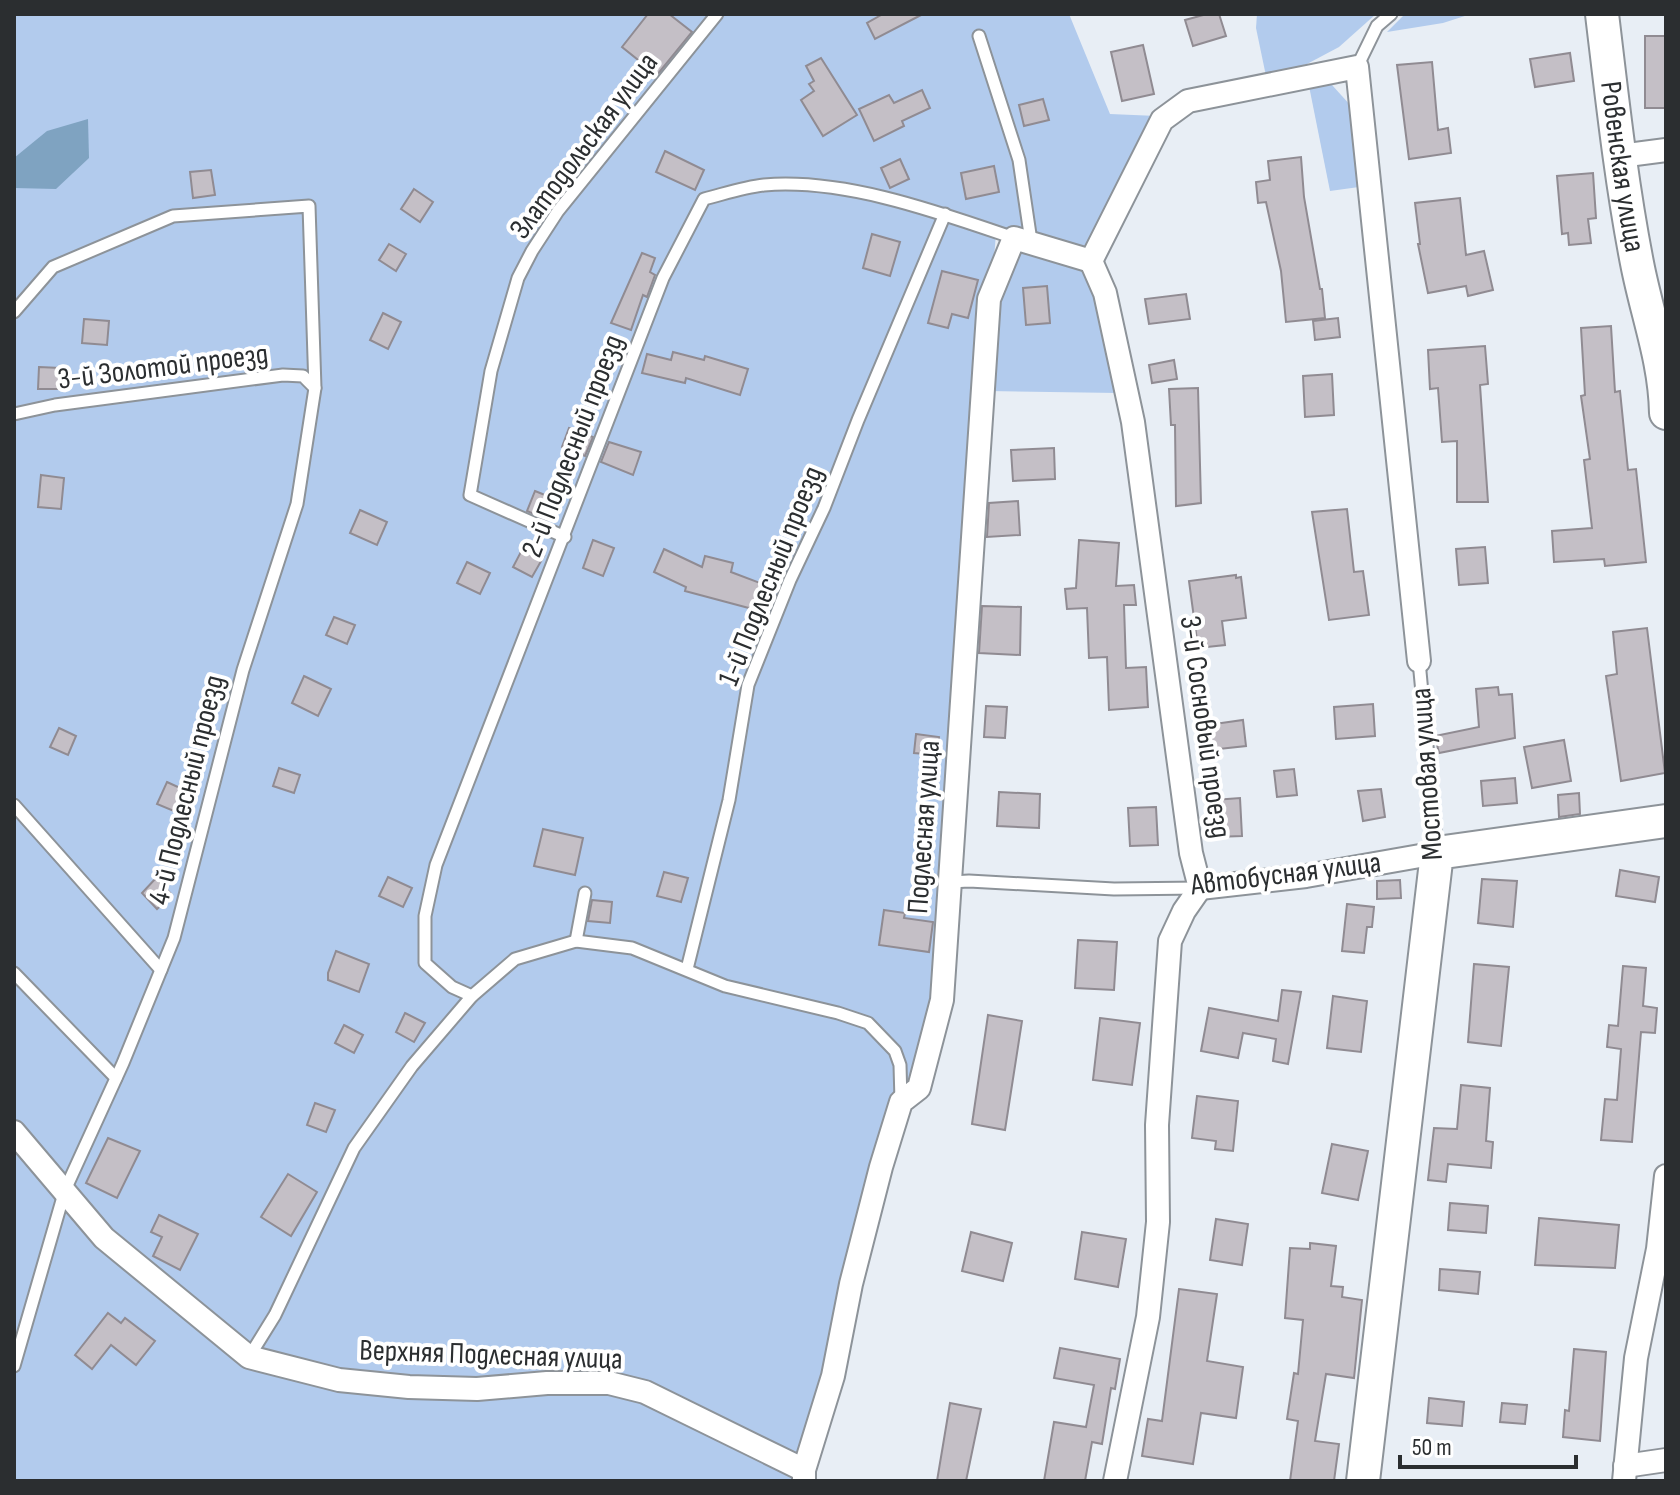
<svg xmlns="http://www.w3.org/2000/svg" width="1680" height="1495" font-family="'Sofia Sans Condensed',sans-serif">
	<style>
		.green { fill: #b2cbed }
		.water { fill: #7fa3c1 }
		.building { fill: #c4bfc6; stroke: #908b92; stroke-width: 2 }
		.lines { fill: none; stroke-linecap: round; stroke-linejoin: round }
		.lane-casing { stroke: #8d9399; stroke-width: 15 }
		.street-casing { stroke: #8d9399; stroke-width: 26 }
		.secondary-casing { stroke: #8d9399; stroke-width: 36 }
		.lane { stroke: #fff; stroke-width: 11 }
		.street { stroke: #fff; stroke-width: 22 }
		.secondary { stroke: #fff; stroke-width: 32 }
		.labels { text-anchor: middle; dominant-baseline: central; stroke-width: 8; stroke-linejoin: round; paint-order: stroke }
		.street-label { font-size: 30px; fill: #2b2e30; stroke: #fff }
	</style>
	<rect width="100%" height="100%" fill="#e8eef5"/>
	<g class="green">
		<polygon points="14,14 1069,14 1110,114 1157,116 1086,248 996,233 935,1019 794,1481 14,1481"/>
		<polygon points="1257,14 1376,14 1339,47 1307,64 1266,76 1256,28"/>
		<polygon points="1405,14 1471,14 1443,23 1387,32"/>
		<polygon points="1332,85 1351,106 1359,187 1330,191 1309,86"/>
		<polygon points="1028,247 1090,272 1118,393 988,391 1000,284 1012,260"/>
	</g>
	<polygon class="water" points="88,119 89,158 56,189 14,188 14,158 47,131"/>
	<g class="building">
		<polygon points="648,14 669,14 692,32 657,75 622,47"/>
		<polygon points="883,14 923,14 875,39 867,23"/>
		<polygon points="1207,14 1219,14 1226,36 1193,46 1185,20"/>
		<rect x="1645" y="36" width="21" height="72"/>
		<polygon points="1143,45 1154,94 1122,101 1111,52"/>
		<polygon points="1570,53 1574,81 1535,87 1530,59"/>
		<polygon points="821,58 857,115 823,136 801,100 814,91 809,84 814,81 806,66"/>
		<polygon points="1432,62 1438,130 1448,128 1451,153 1409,159 1397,65"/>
		<polygon points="922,90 930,108 902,121 904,126 874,141 859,109 889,95 894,103"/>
		<polygon points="1043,99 1049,120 1024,126 1019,105"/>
		<polygon points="665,151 704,170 695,190 656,172"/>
		<polygon points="1301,157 1304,197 1320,289 1322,289 1325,318 1286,322 1281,271 1266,202 1258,203 1256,182 1270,180 1268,161"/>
		<polygon points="900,159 909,179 890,188 881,168"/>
		<polygon points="994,166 999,192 966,199 961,173"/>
		<polygon points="211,170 215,195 193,198 190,172"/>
		<polygon points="1593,173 1596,218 1588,219 1591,243 1569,245 1568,233 1562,234 1557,176"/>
		<polygon points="414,189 433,202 420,222 401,209"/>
		<polygon points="1460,198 1466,255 1484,251 1493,290 1468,296 1466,286 1428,293 1418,244 1420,244 1415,203"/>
		<polygon points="872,234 900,242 890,276 863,268"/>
		<polygon points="389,244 406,254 396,271 379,260"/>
		<polygon points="642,253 655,258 650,272 655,275 647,297 643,295 631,330 611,323"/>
		<polygon points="942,271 978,280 968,318 952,314 948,328 928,323"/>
		<polygon points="1047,286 1050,323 1026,325 1023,288"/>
		<polygon points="1186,294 1190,319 1149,324 1145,299"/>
		<polygon points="383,313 401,322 388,349 370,340"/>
		<polygon points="1338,318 1340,337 1315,340 1313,321"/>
		<polygon points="84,319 109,321 107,345 82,343"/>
		<polygon points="1611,326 1615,392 1620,391 1628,470 1636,469 1646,562 1605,566 1604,559 1554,562 1552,531 1592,528 1584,460 1590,459 1581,396 1585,395 1581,328"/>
		<polygon points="1485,346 1488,384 1480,385 1488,502 1457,502 1457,441 1442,442 1438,388 1430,389 1428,350"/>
		<polygon points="673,352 704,360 705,356 748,369 740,395 686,378 685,383 642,373 647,354 671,360"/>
		<polygon points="1174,360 1177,379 1152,383 1149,365"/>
		<polygon points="39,367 60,368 59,389 38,389"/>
		<polygon points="1332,374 1334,415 1305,417 1303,376"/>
		<polygon points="1198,388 1201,503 1176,506 1175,425 1171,425 1169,389"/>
		<polygon points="569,428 593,437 585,456 562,447"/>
		<polygon points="609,442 641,452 633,475 601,462"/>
		<polygon points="1054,448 1055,479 1013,481 1011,450"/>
		<polygon points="41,475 64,478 61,509 38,507"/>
		<polygon points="535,491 555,499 547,520 527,511"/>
		<polygon points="1018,501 1020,535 987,537 989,503"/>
		<polygon points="1347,509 1354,572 1363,571 1369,615 1329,620 1312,512"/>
		<polygon points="360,510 387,522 377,545 350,533"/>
		<polygon points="593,540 614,548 603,576 583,568"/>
		<polygon points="1079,540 1119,543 1116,586 1134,585 1136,605 1124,605 1126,668 1146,667 1148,707 1109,710 1107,657 1089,658 1087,608 1067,609 1065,589 1076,588"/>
		<polygon points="524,546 544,556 532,577 513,567"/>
		<polygon points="1485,547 1488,583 1459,585 1456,549"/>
		<polygon points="664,549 702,567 705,556 733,563 731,572 768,586 760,611 685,591 686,587 654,572"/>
		<polygon points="467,562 490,573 480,594 457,583"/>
		<polygon points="1236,575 1236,578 1241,577 1246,618 1222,621 1225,645 1198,648 1189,581"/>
		<polygon points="982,606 1021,607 1020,655 979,653"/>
		<polygon points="334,617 355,625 347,644 326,635"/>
		<polygon points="1647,628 1665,773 1621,781 1606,676 1617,674 1613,632"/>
		<polygon points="304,676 331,689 318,716 292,703"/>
		<polygon points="1498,687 1499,695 1512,694 1515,738 1439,753 1435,736 1479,727 1476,689"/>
		<polygon points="1373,704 1375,736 1336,739 1334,707"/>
		<polygon points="986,706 1007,707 1005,738 984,737"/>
		<polygon points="1243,720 1246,746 1210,750 1207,725"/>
		<polygon points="59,728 76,736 68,755 50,747"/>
		<polygon points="916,734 939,737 937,755 914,753"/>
		<polygon points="1564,740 1571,781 1532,788 1524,747"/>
		<polygon points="279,768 300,775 294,793 273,786"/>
		<polygon points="1294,769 1297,795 1277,797 1274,771"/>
		<polygon points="1515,778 1517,803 1483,806 1481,781"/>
		<polygon points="167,782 191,793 181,814 157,804"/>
		<polygon points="1381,789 1385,817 1363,821 1358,791"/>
		<polygon points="999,792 1040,794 1039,828 997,826"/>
		<polygon points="1579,793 1580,814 1559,817 1558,795"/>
		<polygon points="1240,798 1242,836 1215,837 1214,800"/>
		<polygon points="1156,807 1158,845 1130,846 1128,808"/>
		<polygon points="543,829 583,838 575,875 534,866"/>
		<polygon points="1620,870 1659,877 1655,902 1616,896"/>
		<polygon points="664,872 688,878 681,902 657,896"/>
		<polygon points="388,877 412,888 403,907 379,896"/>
		<polygon points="156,878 172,895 157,909 142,893"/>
		<polygon points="1482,879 1517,881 1513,927 1478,923"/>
		<polygon points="1400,880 1401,898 1377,899 1377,881"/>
		<polygon points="592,900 612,902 610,923 588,921"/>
		<polygon points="1347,904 1374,907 1372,927 1367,927 1364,953 1342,951"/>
		<polygon points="884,910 905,913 904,918 933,922 929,952 879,945"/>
		<polygon points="1078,940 1117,942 1114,990 1075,988"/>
		<polygon points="336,951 369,964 359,992 328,980 328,973"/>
		<polygon points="1474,964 1509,967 1501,1046 1468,1042"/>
		<polygon points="1623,966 1646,968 1643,1006 1657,1008 1655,1033 1641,1032 1632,1142 1601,1140 1605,1099 1617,1100 1621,1049 1607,1047 1609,1025 1618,1026"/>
		<polygon points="1282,990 1301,992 1288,1064 1273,1061 1276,1039 1243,1033 1238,1058 1201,1051 1209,1008 1278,1021"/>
		<polygon points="1333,996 1367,1001 1361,1052 1327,1048"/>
		<polygon points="405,1013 425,1023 414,1042 396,1032"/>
		<polygon points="988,1015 1022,1021 1005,1130 972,1124"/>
		<polygon points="1100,1018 1140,1023 1132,1085 1093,1080"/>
		<polygon points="344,1025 363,1035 354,1053 335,1043"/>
		<polygon points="1461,1085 1490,1088 1486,1141 1493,1142 1491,1168 1448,1164 1446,1182 1428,1180 1434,1128 1457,1129"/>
		<polygon points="1197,1096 1238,1101 1233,1151 1215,1149 1216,1141 1192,1138"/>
		<polygon points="315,1103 335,1110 326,1132 307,1125"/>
		<polygon points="108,1138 140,1151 117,1198 86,1183"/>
		<polygon points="1332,1144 1368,1151 1358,1200 1322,1193"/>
		<polygon points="288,1174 317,1192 291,1236 261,1217"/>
		<polygon points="1450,1203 1488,1206 1486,1233 1448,1230"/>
		<polygon points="159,1215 198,1234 180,1270 153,1256 162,1237 151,1232"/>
		<polygon points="1539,1218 1619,1225 1615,1268 1535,1265"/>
		<polygon points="1216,1219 1248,1224 1242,1265 1210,1260"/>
		<polygon points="971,1232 1012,1243 1003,1281 962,1271"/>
		<polygon points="1082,1232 1126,1239 1118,1287 1075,1279"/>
		<polygon points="1310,1243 1336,1246 1331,1286 1343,1287 1342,1297 1362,1300 1354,1378 1326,1374 1315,1441 1339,1444 1334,1481 1290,1481 1298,1421 1287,1419 1294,1373 1298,1374 1303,1320 1285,1318 1290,1248 1310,1249"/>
		<polygon points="1440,1269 1480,1272 1478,1294 1439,1290"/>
		<polygon points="1179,1289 1217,1294 1207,1361 1243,1367 1236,1418 1201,1413 1193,1464 1142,1456 1148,1419 1162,1421"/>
		<polygon points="108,1313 121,1323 125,1318 155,1341 136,1365 111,1345 92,1369 75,1355"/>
		<polygon points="1060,1348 1120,1359 1115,1389 1111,1388 1102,1444 1092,1442 1085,1481 1044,1481 1054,1422 1086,1427 1094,1385 1054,1378"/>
		<polygon points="1574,1349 1606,1352 1600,1441 1563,1437 1565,1410 1569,1411"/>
		<polygon points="1429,1398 1464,1402 1462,1426 1427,1423"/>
		<polygon points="950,1403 981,1409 966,1481 937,1481"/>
		<polygon points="1502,1403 1527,1405 1525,1424 1500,1422"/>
	</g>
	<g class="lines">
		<g class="lane-casing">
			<g id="lane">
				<polyline points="979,36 1019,160 1031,241"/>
				<polyline points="1357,67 1377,26 1391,14"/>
				<polyline points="14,312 53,267 173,216 309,206 315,388 297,504 243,670 174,938 123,1063 65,1190 14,1366"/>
				<polyline points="14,414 55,405 283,375 303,376 315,388"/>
				<polyline points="565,537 470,495 491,371 518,278 532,251 558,211 717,14"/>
				<polyline points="1419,661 1437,852"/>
				<polyline points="14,805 161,970"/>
				<polyline points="951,882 969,881 1114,889 1200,888"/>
				<polyline points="576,941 585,893"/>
				<polyline points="687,969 729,800 748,685 790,580 824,508 858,420 945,214"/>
				<polyline points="14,973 116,1078"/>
				<path d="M472 996 452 987 425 963V916L436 865 663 278 704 199C724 194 744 187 764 185 844 178 938 212 1014 238"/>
				<polyline points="249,1357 275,1315 354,1148 412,1066 472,996 515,959 576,941 632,948 725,986 838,1013 868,1023 895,1051 900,1065 901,1101"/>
			</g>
		</g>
		<g class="street-casing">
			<g id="street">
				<polyline points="1620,156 1666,150"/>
				<polyline points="1091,261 1105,293 1133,422 1191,853 1200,888 1184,911 1170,941 1157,1125 1158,1222 1148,1317 1115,1481"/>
				<polyline points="1091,261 1162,120 1188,101 1357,67 1419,661"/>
				<polyline points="1200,888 1306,876 1437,853"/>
				<polyline points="14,1132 104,1238 249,1357 339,1380 409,1387 477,1389 547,1383 609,1383 645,1392 804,1470"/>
				<polyline points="1625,1466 1666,1460"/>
				<polyline points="804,1481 804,1470 833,1376 851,1284 881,1167 901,1102 919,1088 942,1000 989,299 1014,238 1091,261"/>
				<polyline points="1624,1481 1636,1358 1658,1249 1666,1176"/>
			</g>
		</g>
		<g class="secondary-casing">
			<g id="secondary">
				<path id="s1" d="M1602 14C1612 97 1621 181 1637 263 1647 315 1665 360 1666 413"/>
				<polyline points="1363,1481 1437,853 1666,821"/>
			</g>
		</g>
		<use href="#lane" class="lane"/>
		<use href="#street" class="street"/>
		<use href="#secondary" class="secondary"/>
	</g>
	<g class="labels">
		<g class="street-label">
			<text transform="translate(584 146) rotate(-53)">Златодольская улица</text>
			<text stroke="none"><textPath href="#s1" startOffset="154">Ровенская улица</textPath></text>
			<text transform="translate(163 367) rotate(-7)">3-й Золотой проезд</text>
			<text transform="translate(573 446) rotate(-69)">2-й Подлесный проезд</text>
			<text transform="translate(771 576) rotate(-68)">1-й Подлесный проезд</text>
			<text transform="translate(1205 727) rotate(82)">3-й Сосновый проезд</text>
			<text transform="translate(1427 774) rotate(-94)">Мостовая улица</text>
			<text transform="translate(187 790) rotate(-76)">4-й Подлесный проезд</text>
			<text transform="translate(924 827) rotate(-86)">Подлесная улица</text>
			<text transform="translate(1286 874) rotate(-7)">Автобусная улица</text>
			<text transform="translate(491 1355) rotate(2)">Верхняя Подлесная улица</text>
		</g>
	</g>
	<rect width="1680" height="1495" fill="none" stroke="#2b2e30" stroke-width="32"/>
	<path d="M1400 1455v12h176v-12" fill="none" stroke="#2b2e30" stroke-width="4"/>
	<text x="1412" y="1455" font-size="24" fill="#2b2e30" stroke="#ffffff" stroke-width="6" paint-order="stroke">50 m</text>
</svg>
